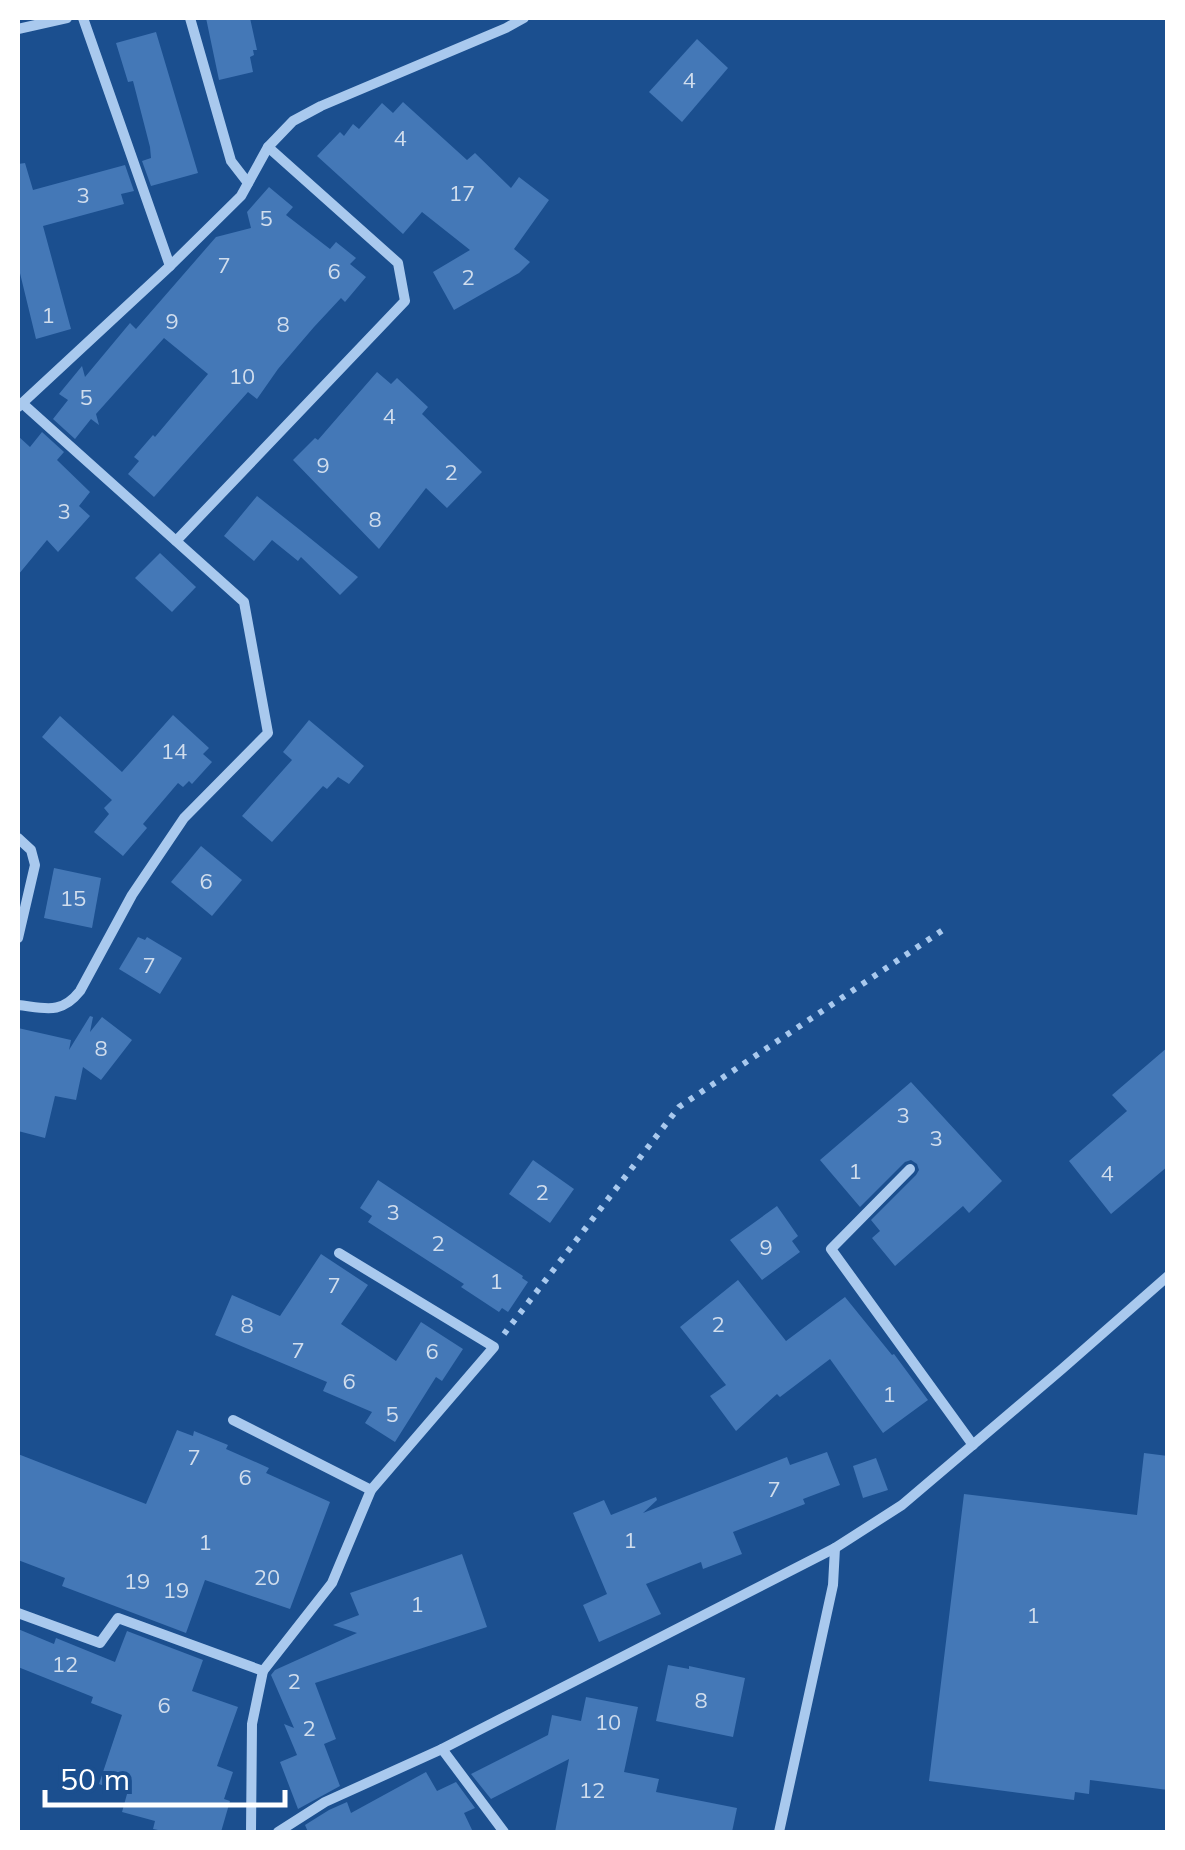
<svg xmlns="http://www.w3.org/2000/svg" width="1185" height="1850" font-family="Mulish,sans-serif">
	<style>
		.building { fill: #4478b7 }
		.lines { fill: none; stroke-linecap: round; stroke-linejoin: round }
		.path { stroke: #a9c9ee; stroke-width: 6; stroke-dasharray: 5 8; stroke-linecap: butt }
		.minor { stroke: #a9c9ee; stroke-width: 10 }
		.labels { text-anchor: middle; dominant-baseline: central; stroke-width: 9; stroke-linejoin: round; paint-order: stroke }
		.number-label { font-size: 22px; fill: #d0dded }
	</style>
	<rect width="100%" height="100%" fill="#1b4f8f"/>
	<g class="building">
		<polygon points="206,18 250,18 257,50 253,50 254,55 250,57 253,72 219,80"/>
		<polygon points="156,32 198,173 151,186 142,161 151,158 150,147 133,81 128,82 116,43"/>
		<polygon points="697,39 728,68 682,122 649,92"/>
		<polygon points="403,102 467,160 475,153 511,188 519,177 549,200 514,249 530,262 519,273 454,310 433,272 470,250 422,212 403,234 317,156 340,132 344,136 353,124 359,129 382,103 393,113"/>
		<polygon points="25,163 33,190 125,165 134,191 121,194 124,204 43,226 71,329 36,339 18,265 18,164"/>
		<polygon points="269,187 293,207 286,215 330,249 336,242 356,258 350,264 366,277 345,302 341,298 314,327 278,369 257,399 248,392 154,497 128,474 139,461 134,457 153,435 155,437 208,374 164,338 96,414 99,425 91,419 75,439 53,419 68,400 59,394 82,366 85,377 130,323 136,329 216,237 251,228 247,212"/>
		<polygon points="377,372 391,384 397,378 428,407 422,414 482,472 447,508 426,488 379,549 293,460 315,438 318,440"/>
		<polygon points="42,432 64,452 57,460 90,492 79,506 90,516 58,552 47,540 18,575 18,436 30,447"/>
		<polygon points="257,496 300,530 358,577 340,595 301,557 298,561 272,540 254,561 224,536"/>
		<polygon points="160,553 196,587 172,612 135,578"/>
		<polygon points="173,715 209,748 203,754 212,762 192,784 189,781 183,787 178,783 143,824 147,828 123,856 94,832 109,814 104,808 112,800 42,737 60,716 122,772"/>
		<polygon points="309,720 364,766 349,784 338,777 327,789 323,786 272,842 242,816 292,760 283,752"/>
		<polygon points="201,846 242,880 212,916 171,882"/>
		<polygon points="54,868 101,878 92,928 44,918"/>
		<polygon points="138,937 145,940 147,937 182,958 160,994 119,969"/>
		<polygon points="90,1016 93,1017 90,1032 102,1017 132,1040 101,1080 83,1067 76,1100 55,1096 45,1138 18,1131 18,1028 71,1040 69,1050"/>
		<polygon points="1168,1047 1168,1166 1111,1214 1069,1161 1127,1111 1112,1095"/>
		<polygon points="911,1082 1002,1181 969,1213 963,1206 895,1266 872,1238 880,1231 871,1220 916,1175 919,1170 917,1164 911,1160 905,1162 860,1207 820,1160"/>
		<polygon points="533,1160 574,1189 550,1223 509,1194"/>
		<polygon points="378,1180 523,1276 522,1278 528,1282 508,1312 502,1308 499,1312 461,1287 464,1284 368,1222 372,1216 360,1208"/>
		<polygon points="777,1206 798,1236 792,1241 800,1252 762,1280 730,1240"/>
		<polygon points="321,1254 368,1285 341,1324 396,1361 421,1322 463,1349 442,1381 436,1377 395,1442 365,1423 372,1412 323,1391 327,1382 215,1335 232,1295 280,1316"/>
		<polygon points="738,1280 786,1341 845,1297 892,1355 894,1354 928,1400 883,1433 830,1359 780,1397 777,1394 736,1431 710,1396 726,1385 680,1327"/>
		<polygon points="177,1430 193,1436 194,1431 228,1445 226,1449 269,1468 266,1473 330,1502 290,1609 205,1580 186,1633 62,1586 65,1578 18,1560 18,1454 146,1504"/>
		<polygon points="827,1452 840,1485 803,1499 805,1504 733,1532 742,1554 703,1569 701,1562 646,1584 661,1614 599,1642 583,1605 607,1594 573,1513 604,1500 611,1515 656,1497 657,1500 643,1513 787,1457 790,1465"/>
		<polygon points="1144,1453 1168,1456 1168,1790 1090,1780 1089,1794 1075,1792 1074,1800 929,1781 964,1494 1137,1515"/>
		<polygon points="876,1458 888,1490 863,1498 853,1466"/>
		<polygon points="462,1554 487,1627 315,1683 336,1739 324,1744 340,1786 298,1809 280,1762 297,1755 284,1724 294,1728 271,1675 275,1670 357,1633 333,1625 359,1615 350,1593"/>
		<polygon points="18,1629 54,1644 56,1638 115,1662 127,1631 203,1660 192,1691 238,1707 217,1766 233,1772 224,1799 230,1801 221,1832 168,1832 153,1829 155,1821 122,1812 127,1794 99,1784 122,1715 91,1703 93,1697 18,1667"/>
		<polygon points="668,1665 689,1669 689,1666 745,1678 733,1737 656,1721"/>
		<polygon points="586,1697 638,1707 624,1772 659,1779 656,1792 737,1808 732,1832 555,1832 569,1759 491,1799 471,1774 548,1735 552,1715 581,1721"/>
		<polygon points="426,1772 437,1791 456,1782 475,1808 464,1813 473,1832 308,1832 305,1825 329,1810 347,1802 351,1813"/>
	</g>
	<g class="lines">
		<polyline class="path" points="504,1334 679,1107 943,930"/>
		<g class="minor">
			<polyline points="83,18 170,266"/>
			<polyline points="190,18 231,161 248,183"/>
			<polyline points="18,29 67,18"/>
			<polyline points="18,407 170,266 241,196 268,147 293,121 321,106 506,28 524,18"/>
			<polyline points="176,541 405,301 398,263 268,147"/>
			<polyline points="18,838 31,850 35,865 18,938"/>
			<path d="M18 1005C45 1008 61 1015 80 991L132 895 184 818 268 733 244 602 22 403"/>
			<polyline points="910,1169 831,1249 973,1445"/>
			<polyline points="233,1420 371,1490"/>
			<polyline points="18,1613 100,1643 118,1618 263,1671 252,1724 251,1832"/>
			<polyline points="263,1671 332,1583 371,1490 494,1347 339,1253"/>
			<polyline points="442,1749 504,1832"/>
			<polyline points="278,1832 325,1802 442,1749 835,1548 902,1505 1062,1369 1168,1276"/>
			<polyline points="779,1832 833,1585 835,1548"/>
		</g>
	</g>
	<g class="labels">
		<g class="number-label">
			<text x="689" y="80">4</text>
			<text x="400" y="138">4</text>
			<text x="462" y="193">17</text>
			<text x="83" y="195">3</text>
			<text x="266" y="218">5</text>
			<text x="224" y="265">7</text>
			<text x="334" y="271">6</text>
			<text x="468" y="277">2</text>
			<text x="48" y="315">1</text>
			<text x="172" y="321">9</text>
			<text x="283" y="324">8</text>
			<text x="242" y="376">10</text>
			<text x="86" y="397">5</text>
			<text x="389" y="416">4</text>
			<text x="323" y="465">9</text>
			<text x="451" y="472">2</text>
			<text x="64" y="511">3</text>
			<text x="375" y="519">8</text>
			<text x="174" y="751">14</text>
			<text x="206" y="881">6</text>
			<text x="73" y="898">15</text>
			<text x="149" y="965">7</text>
			<text x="101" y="1048">8</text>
			<text x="903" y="1115">3</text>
			<text x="936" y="1138">3</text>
			<text x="855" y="1171">1</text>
			<text x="1107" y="1173">4</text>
			<text x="542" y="1192">2</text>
			<text x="393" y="1212">3</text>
			<text x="438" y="1243">2</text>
			<text x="766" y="1247">9</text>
			<text x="496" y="1281">1</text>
			<text x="334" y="1285">7</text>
			<text x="718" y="1324">2</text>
			<text x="247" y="1325">8</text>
			<text x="298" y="1350">7</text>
			<text x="432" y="1351">6</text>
			<text x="349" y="1381">6</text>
			<text x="889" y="1394">1</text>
			<text x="392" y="1414">5</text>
			<text x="194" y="1457">7</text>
			<text x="245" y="1477">6</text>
			<text x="774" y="1489">7</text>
			<text x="630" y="1540">1</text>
			<text x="205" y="1542">1</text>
			<text x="267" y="1577">20</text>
			<text x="137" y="1581">19</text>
			<text x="176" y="1590">19</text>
			<text x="417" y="1604">1</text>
			<text x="1033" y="1615">1</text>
			<text x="65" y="1664">12</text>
			<text x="294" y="1681">2</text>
			<text x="701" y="1700">8</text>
			<text x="164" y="1705">6</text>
			<text x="608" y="1722">10</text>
			<text x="309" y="1728">2</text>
			<text x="592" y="1790">12</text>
		</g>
	</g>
	<rect width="1185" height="1850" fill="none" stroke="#ffffff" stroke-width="40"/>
	<path d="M45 1790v15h240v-15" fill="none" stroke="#ffffff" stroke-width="5"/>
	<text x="60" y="1790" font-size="30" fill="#ffffff" stroke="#1b4f8f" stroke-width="8" paint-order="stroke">50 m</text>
</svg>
